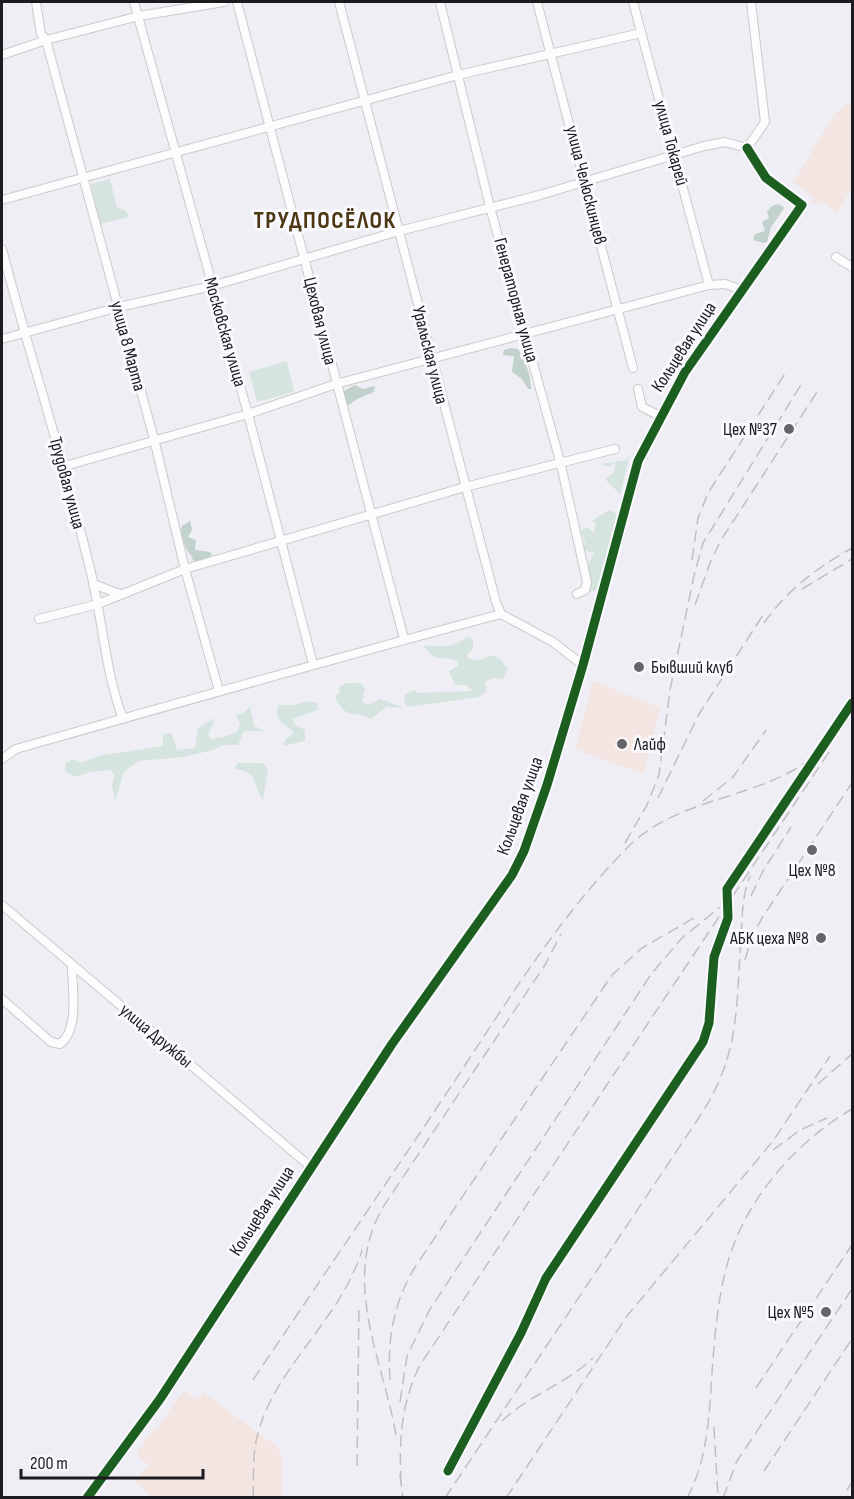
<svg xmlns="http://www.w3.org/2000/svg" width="854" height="1499" font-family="'Sofia Sans Condensed',sans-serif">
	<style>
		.commercial { fill: #f2e5e2 }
		.green { fill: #d5e4df }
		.forest { fill: #c0d2cb }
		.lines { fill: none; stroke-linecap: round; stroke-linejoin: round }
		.minor-casing { stroke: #cacace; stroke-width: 10 }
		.minor { stroke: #fcfcfd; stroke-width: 8 }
		.rail { stroke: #c0c0c1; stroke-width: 1.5; stroke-dasharray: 12 6; stroke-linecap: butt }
		.cycleway-casing { stroke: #f9f9fe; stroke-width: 13 }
		.cycleway { stroke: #1b5e20; stroke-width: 9 }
		.poi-dot { fill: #65656a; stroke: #f9f9fe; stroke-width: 2 }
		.labels { text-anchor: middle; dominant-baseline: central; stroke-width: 6; stroke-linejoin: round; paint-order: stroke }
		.street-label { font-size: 18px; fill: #1b1b20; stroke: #f9f9fe }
		.poi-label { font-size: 18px; fill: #1b1b20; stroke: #f9f9fe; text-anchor: end }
		.district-label { font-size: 24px; font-weight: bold; letter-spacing: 1.5px; fill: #4d3713; stroke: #f9f9fe }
	</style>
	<rect width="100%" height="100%" fill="#eeeef4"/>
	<g class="commercial">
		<polygon points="845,103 852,108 852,188 837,212 821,201 817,205 811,201 814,197 793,183 836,111 839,112"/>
		<polygon points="593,681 660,708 643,774 575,749"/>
		<polygon points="184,1390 198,1400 204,1393 276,1446 282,1456 282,1497 152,1497 134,1482 149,1465 136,1454 154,1428 157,1429"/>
	</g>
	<g class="green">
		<polygon points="110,179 117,208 126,211 129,217 100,224 91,184"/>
		<polygon points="287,361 294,392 257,402 249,372"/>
		<polygon points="630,454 621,492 619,493 605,479 614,472 616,465 613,463 608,467 601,464 627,460"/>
		<polygon points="609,510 616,513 616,517 597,590 589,592 584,585 588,565 594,553 583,550 585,542 581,531 587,527 594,533 596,523 592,521"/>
		<path d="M467 636 473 639V649L467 654 469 659 479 660 492 655 500 659 508 669 503 679 492 678 485 682 486 691 479 697 408 707 404 701 405 694 414 690 418 693 473 691 467 685H455L449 671 458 666V661C441 655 436 664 424 646 441 645 454 650 467 636Z"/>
		<path d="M347 683H360L365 688 362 702 368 705 380 699 402 707 396 708 387 706 371 719C354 709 347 722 335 697L340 692 339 687Z"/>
		<path d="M306 701 318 703 317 710 293 719 295 725 305 730V741L283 746 286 739 294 733C285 723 272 721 279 705H295Z"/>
		<polygon points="250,706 254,725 263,731 244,731 238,745 223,745 213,750 183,757 138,761 124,772 115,801 112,785 115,775 110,770 90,772 76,777 65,771 66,763 73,759 81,763 98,756 163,746 163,734 171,733 177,750 195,748 198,728 215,718 208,736 212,739 224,737 238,731 240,724 236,715 243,713"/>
		<path d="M238 763H263L268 769 263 800C251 783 260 771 234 769Z"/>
	</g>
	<g class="forest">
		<polygon points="778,204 784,207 783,210 771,227 767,242 763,243 753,240 755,234 765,231 762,222 769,218 767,212 772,206"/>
		<path d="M511 348 518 349C525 361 531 374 531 389H528L522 379 512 372 514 356 503 355 504 350Z"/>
		<polygon points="355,385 363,389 375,386 374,392 357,399 349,405 342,399 342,392"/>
		<path d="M190 521 192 530 188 537 196 540 195 550 210 552 212 555 199 562 192 560 193 557C186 552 179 534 182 526Z"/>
	</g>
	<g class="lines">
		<g class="minor-casing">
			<g id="minor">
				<polyline points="36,2 41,34 46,40 154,439 185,569 219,691"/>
				<polyline points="134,2 248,414 313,664"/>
				<polyline points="237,2 404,639"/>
				<polyline points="339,2 496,602 501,614 553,642 583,665"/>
				<polyline points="440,2 490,207 561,465 587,582 585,590 577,594"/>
				<polyline points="537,2 633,368"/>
				<polyline points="633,2 709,285"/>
				<polyline points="2,55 46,40 139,16 224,2"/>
				<polyline points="747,148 765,122 751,2"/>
				<polyline points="2,200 458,75 641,33"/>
				<path d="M2 249C30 357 65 463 91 573 103 622 105 671 123 719"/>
				<polyline points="836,257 852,267"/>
				<polyline points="2,339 119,307 212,286 399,231 540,195 704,146 725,142 747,148"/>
				<polyline points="638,389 642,407 660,416"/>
				<polyline points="65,466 248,414 336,384 709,285 725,284 742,290"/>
				<polyline points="93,584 120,594"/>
				<polyline points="39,619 98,604 185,569 465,487 615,449"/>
				<path d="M2 759 16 749C178 703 339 657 501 614"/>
				<polyline points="2,905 311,1167"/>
				<path d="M2 999 51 1042 60 1044C80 1029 72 988 72 966"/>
				<polyline points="448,1471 521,1333 546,1278 703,1042 709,1023 714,957 728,918 727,889 852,703"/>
				<polyline points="87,1498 160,1399 392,1044 512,875 524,851 547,785 583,665 638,461 685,372 802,205 766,178 747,148"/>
			</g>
		</g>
		<use href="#minor" class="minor"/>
		<g class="rail">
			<polyline points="692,560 698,518 708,493 786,372"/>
			<polyline points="802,589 852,559"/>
			<polyline points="695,605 710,563 721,540 817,392"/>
			<path d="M764 623C787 590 818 567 852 548"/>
			<polyline points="658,798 699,714 765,612"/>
			<polyline points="703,801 733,777 766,730"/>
			<polyline points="625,843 647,805 659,775 670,690 694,576 703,543 802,383"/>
			<polyline points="751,896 763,871 791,827"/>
			<polyline points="745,960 751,939 762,918 852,783"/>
			<polyline points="818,1084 852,1054"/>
			<polyline points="773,1150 800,1130 827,1118"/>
			<path d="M253 1380C319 1282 386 1184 452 1085 507 1002 559 916 630 845 673 803 741 799 792 771 817 757 835 737 852 715"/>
			<path d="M390 1380C387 1339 394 1302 415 1267L612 975 642 948 699 915"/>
			<polyline points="756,1388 852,1245"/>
			<polyline points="400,1402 407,1356 430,1309 652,973 682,938 720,907"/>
			<path d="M502 1421C529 1395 566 1384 593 1358"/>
			<polyline points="714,1427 718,1498"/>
			<path d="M396 1435C383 1359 339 1278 385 1204L545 965 561 934"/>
			<polyline points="357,1466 359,1308"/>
			<polyline points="764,1471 852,1339"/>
			<polyline points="400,1475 403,1498"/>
			<path d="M401 1483C399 1441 401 1403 420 1365L831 749"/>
			<polyline points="847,1490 852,1482"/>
			<path d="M253 1498C254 1477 252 1454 258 1433 276 1366 342 1318 362 1250"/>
			<path d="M445 1498 700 1116C740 1055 736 1008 741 939 742 918 742 896 750 876"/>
			<polyline points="506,1498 627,1316 773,1141 830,1056"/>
			<path d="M687 1498C708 1459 709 1416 712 1373 715 1333 718 1291 731 1252 751 1193 800 1139 852 1109"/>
			<polyline points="723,1498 737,1461 852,1289"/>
		</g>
		<g class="cycleway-casing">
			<g id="cycleway">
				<polyline points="448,1471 521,1333 546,1278 703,1042 709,1023 714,957 728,918 727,889 852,703"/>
				<polyline points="87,1498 160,1399 392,1044 512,875 524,851 547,785 583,665 638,461 685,372 802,205 766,178 747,148"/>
			</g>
		</g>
		<use href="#cycleway" class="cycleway"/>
	</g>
	<g class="poi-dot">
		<circle cx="789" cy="429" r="6"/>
		<circle cx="639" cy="667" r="6"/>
		<circle cx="622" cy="744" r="6"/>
		<circle cx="812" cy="850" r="6"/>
		<circle cx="821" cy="938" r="6"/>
		<circle cx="826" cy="1312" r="6"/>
	</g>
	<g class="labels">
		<g class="street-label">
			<text transform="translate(671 143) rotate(75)">улица Токарей</text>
			<text transform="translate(586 185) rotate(76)">улица Челюскинцев</text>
			<text transform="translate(516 300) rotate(75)">Генераторная улица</text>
			<text transform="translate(320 321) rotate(76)">Цеховая улица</text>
			<text transform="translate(225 332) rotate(74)">Московская улица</text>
			<text transform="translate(128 346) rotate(75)">улица 8 Марта</text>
			<text transform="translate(684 347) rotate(-57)">Кольцевая улица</text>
			<text transform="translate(430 355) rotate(76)">Уральская улица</text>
			<text transform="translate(67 483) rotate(75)">Трудовая улица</text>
			<text transform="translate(520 806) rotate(-70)">Кольцевая улица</text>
			<text transform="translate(156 1036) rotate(40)">улица Дружбы</text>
			<text transform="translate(262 1211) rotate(-57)">Кольцевая улица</text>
		</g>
		<g class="poi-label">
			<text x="777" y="429">Цех №37</text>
			<text x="651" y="667" text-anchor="start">Бывший клуб</text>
			<text x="634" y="744" text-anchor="start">Лайф</text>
			<text x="812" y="870" text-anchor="middle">Цех №8</text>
			<text x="809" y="938">АБК цеха №8</text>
			<text x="814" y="1312">Цех №5</text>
		</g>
		<g class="district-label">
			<text x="325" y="220">ТРУДПОСЁЛОК</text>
		</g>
	</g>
	<rect width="854" height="1499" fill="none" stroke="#1b1b20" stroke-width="6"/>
	<path d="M21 1469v9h182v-9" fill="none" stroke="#1b1b20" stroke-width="3"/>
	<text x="30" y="1469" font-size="18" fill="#1b1b20" stroke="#f9f9fe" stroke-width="4.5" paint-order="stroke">200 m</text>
</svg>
